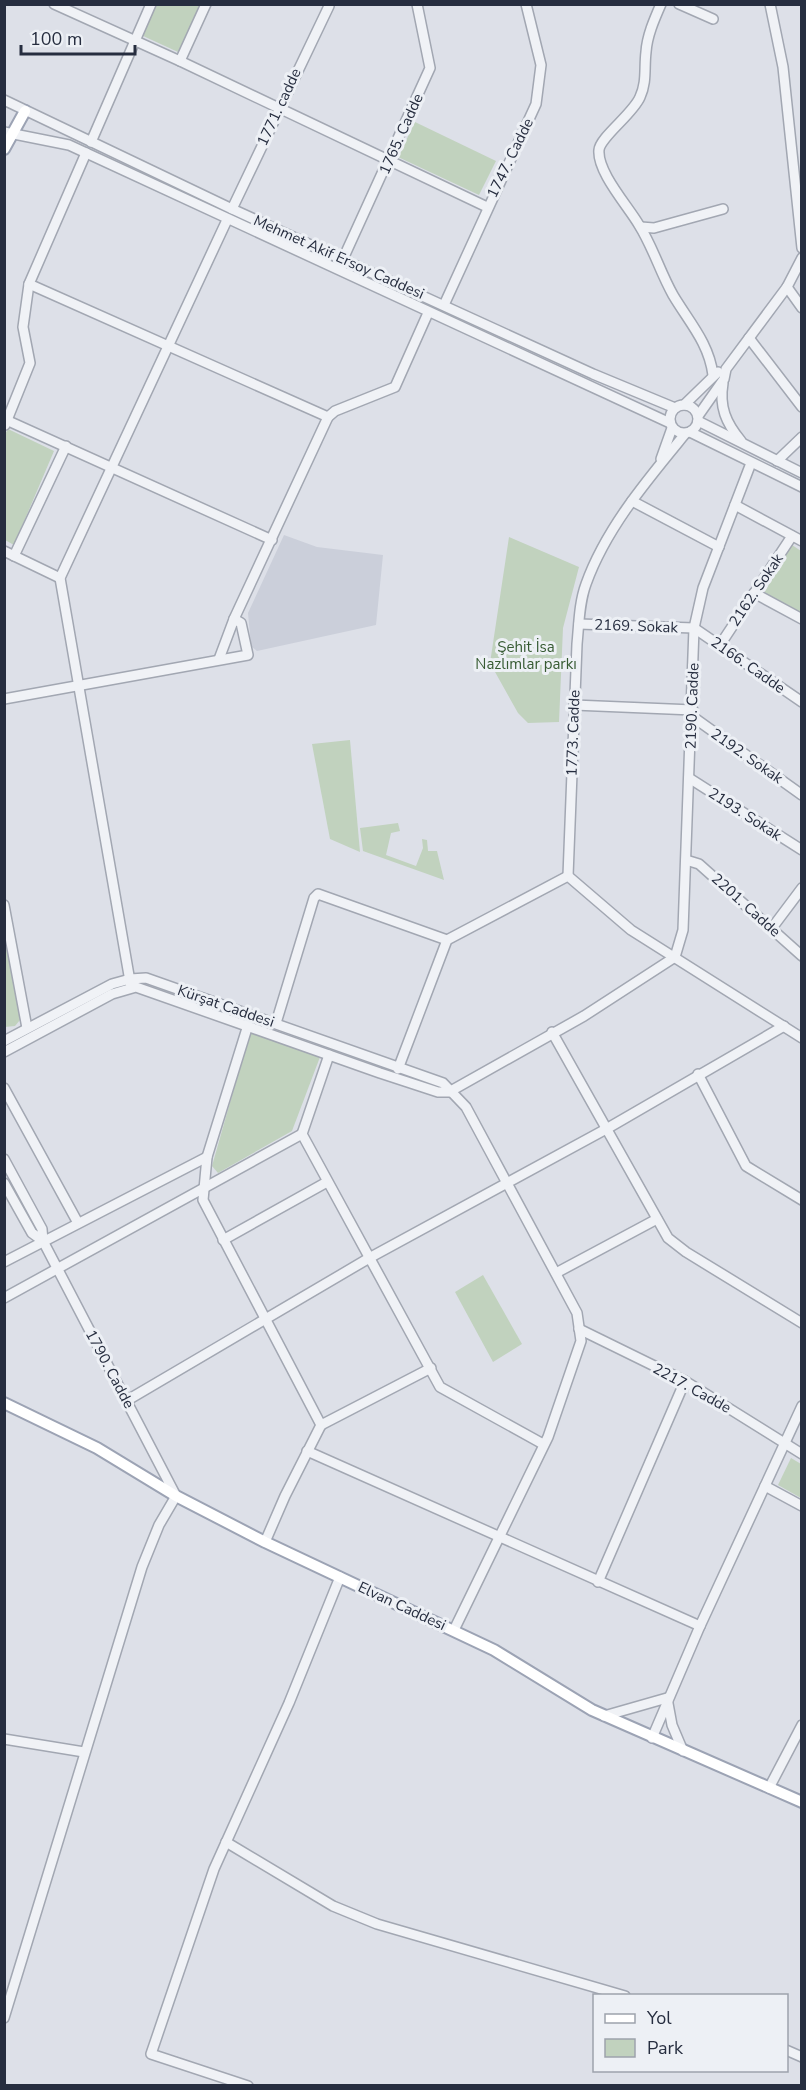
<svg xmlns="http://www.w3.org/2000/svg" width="806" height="2090" font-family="'Nunito Sans',sans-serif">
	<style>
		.built { fill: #cbcfda }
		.green { fill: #c1d2be }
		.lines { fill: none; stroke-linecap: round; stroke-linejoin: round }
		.minor-casing { stroke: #a2a7b2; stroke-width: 12 }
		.major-casing { stroke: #9ca3b4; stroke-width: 14 }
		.minor { stroke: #f0f2f6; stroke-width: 9 }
		.major { stroke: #fff; stroke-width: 10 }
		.labels { text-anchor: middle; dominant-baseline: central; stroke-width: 6; stroke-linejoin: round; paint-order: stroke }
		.street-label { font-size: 15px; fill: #262d3f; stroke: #edf0f5 }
		.park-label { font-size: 15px; fill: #375b33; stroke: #edf0f5 }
	</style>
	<rect width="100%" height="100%" fill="#dde0e8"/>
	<polygon class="built" points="284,535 317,547 383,555 376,625 257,651 251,646 248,613"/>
	<g class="green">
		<polygon points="155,5 200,5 178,52 141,35"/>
		<polygon points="415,122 496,161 479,195 398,157"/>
		<polygon points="8,429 54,451 14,545 5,540 4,436"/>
		<polygon points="509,537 579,567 563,628 559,722 528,723 518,713 490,663"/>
		<polygon points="792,545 801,551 801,615 764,593"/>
		<polygon points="350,740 360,852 330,839 312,744"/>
		<polygon points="398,823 400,831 391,833 386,855 416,866 423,848 422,839 427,840 428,851 437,851 444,880 363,851 360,828"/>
		<polygon points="5,933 20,1020 15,1026 5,1027"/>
		<polygon points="250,1032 320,1057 292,1131 218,1173 212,1166"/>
		<polygon points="483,1275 522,1344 493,1362 455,1292"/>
		<polygon points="791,1458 801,1464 801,1498 778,1485"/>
	</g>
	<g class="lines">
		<g class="minor-casing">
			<g id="minor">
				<polyline points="54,4 180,61 487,207"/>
				<path d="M661 4C654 20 647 36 646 52 644 68 647 82 640 97 633 114 600 137 599 150 597 172 628 206 639 225 653 247 660 272 673 295 689 322 709 343 713 375"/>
				<polyline points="679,4 713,19"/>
				<polyline points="770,4 783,67 802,248"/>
				<polyline points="180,61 206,4"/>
				<polyline points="4,100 232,209 593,374 675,408"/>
				<polyline points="4,132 69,145 670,423"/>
				<polyline points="91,142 151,4"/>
				<polyline points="86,153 29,284 328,417 335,411 395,387 428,313"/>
				<polyline points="232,209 329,6"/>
				<polyline points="641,227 654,228 723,209"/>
				<polyline points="343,259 430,68 417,4"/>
				<polyline points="787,287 802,308"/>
				<polyline points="444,305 536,104 541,65 526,4"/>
				<polyline points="749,338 802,407"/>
				<path d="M723 383C719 407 726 423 741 441"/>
				<circle cx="684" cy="419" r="14"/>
				<polyline points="684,405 718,372"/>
				<polyline points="698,416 724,379 726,369 787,287 802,258"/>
				<polyline points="4,419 272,540"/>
				<polyline points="698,421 802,473"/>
				<polyline points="5,425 30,363 23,327 29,284"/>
				<polyline points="690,432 802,487"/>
				<polyline points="661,459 672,428"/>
				<polyline points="777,461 802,437"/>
				<polyline points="632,501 719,547"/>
				<polyline points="735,505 802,541"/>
				<polyline points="4,551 60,578"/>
				<polyline points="14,556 66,446"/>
				<polyline points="754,593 802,619"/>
				<polyline points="579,624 694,628 802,702"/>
				<polyline points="720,645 792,536"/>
				<polyline points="219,659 234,619 328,417"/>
				<polyline points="4,699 248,655 241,623 234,619"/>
				<polyline points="574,705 693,710"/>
				<polyline points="693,717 802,795"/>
				<polyline points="689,778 802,850"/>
				<polyline points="686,860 699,864 802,956"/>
				<path d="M568 876 577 644C579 624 579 603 586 584 606 528 648 479 685 434"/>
				<polyline points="4,905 27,1028"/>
				<polyline points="772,928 802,888"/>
				<polyline points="675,957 683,930 694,628 703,588 751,463"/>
				<polyline points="131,987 60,578 227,220"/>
				<polyline points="276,1023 314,898 318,894 447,940"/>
				<polyline points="248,1025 207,1157 203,1200 321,1425 285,1496 265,1542"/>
				<polyline points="552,1032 668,1238 686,1252 802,1323"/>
				<polyline points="4,1041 112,984 130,979 146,978 443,1083 466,1107 577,1313 581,1341 548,1437 454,1630"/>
				<polyline points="4,1052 112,994 136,987 380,1073 438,1092 449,1092 584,1016 675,957"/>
				<polyline points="329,1055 302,1134 440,1387 543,1444"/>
				<polyline points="398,1069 447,940 568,876 631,930 802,1038"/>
				<polyline points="698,1074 746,1166 802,1200"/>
				<polyline points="4,1088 78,1223"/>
				<polyline points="4,1159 42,1229 43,1241 176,1496 159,1525 142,1567 4,2018"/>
				<polyline points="4,1183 32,1233 43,1241"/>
				<polyline points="223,1240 327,1182"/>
				<polyline points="4,1262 207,1157"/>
				<polyline points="556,1273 657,1219"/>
				<polyline points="4,1298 302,1134"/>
				<polyline points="579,1329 685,1381 802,1454"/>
				<polyline points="126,1401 371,1257 608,1128 784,1026"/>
				<polyline points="321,1425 431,1368"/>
				<polyline points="307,1451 700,1626"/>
				<polyline points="765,1486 802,1506"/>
				<polyline points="598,1582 685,1381"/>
				<polyline points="604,1716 667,1698 672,1725 683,1751"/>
				<polyline points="652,1738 700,1626 802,1406"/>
				<polyline points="4,1739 84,1752"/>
				<polyline points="769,1788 802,1725"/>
				<polyline points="226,1842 333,1906 377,1924 625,1996"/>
				<polyline points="786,2050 802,2057"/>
				<polyline points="248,2086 151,2054 214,1869 289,1703 340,1577"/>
			</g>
		</g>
		<g class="major-casing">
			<g id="major">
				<polyline points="4,149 25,111"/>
				<polyline points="4,1403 97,1448 176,1496 265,1542 494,1650 592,1710 802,1802"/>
			</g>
		</g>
		<use href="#minor" class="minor"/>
		<use href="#major" class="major"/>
	</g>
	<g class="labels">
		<g class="street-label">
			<text transform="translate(279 107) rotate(-65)">1771. cadde</text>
			<text transform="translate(401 134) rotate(-66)">1765. Cadde</text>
			<text transform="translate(510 158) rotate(-64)">1747. Cadde</text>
			<text transform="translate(339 257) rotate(24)">Mehmet Akif Ersoy Caddesi</text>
			<text transform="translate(756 590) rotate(-56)">2162. Sokak</text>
			<text transform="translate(636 626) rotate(2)">2169. Sokak</text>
			<text transform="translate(748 665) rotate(35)">2166. Cadde</text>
			<text transform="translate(692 706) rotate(-88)">2190. Cadde</text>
			<text transform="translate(573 733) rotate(-88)">1773. Cadde</text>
			<text transform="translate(747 756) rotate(35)">2192. Sokak</text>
			<text transform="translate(745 814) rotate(33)">2193. Sokak</text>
			<text transform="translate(746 905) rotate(42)">2201. Cadde</text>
			<text transform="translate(226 1006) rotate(19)">Kürşat Caddesi</text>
			<text transform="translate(110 1369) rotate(62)">1790. Cadde</text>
			<text transform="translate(692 1388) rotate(29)">2217. Cadde</text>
			<text transform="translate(402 1606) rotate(25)">Elvan Caddesi</text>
		</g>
		<g class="park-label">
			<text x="526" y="647">Şehit İsa<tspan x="526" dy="17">Nazlımlar parkı</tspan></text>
		</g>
	</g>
	<rect width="806" height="2090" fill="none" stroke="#262d3f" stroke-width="12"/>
	<rect x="593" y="1994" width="195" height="78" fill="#edf0f5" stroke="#9da2ac" stroke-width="1.5"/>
	<rect x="605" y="2014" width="30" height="9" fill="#ffffff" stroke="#9da2ac" stroke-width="1.5"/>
	<text x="647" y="2024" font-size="18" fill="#262d3f">Yol</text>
	<rect x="605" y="2039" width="30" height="18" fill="#c1d2be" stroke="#9da2ac" stroke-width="1.5"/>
	<text x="647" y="2054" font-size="18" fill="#262d3f">Park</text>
	<path d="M21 45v9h114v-9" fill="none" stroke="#262d3f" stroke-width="3"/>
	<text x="30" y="45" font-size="18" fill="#262d3f" stroke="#edf0f5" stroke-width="4.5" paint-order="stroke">100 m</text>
</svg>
